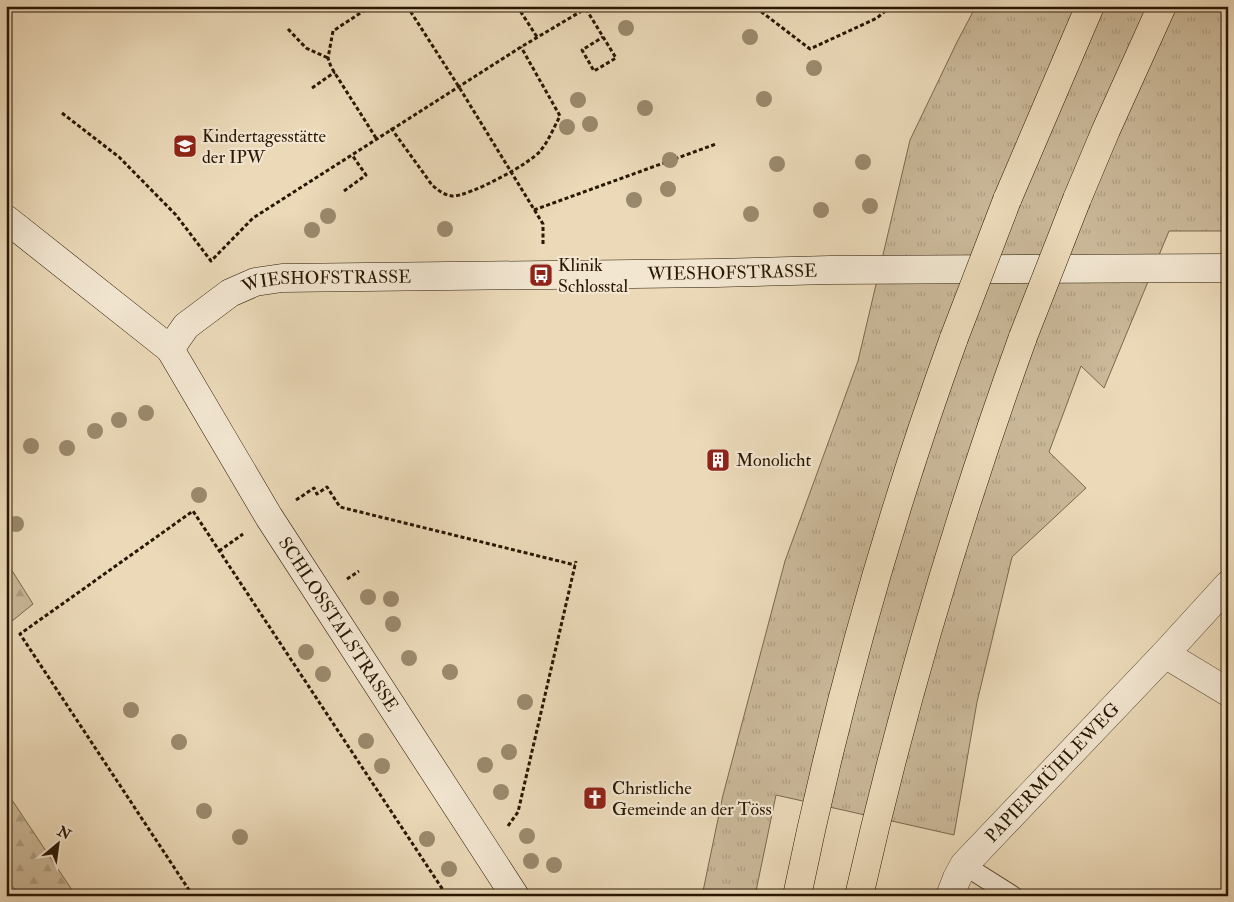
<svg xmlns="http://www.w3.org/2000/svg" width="1234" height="902" font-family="'IM FELL Double Pica',serif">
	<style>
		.grass { fill: url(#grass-tufts); stroke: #7a684d }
		.forest { fill: url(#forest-firs); stroke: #7a684d }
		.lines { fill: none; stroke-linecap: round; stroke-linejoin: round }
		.lane-casing { stroke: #5a482f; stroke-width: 21 }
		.street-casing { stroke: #5a482f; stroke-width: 29 }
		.secondary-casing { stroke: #291701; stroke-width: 29 }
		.highway-casing { stroke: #291701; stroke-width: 29 }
		.path { stroke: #291701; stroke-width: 3; stroke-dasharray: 4 2.5; stroke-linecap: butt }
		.lane { stroke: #f2e6d1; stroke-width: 19 }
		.street { stroke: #f2e6d1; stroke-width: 28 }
		.secondary { stroke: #f2e6d1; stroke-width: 28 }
		.highway { stroke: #ebd9b8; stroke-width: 28 }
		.highway-bridge-casing { stroke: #291701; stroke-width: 29; stroke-linecap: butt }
		.highway-bridge { stroke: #ebd9b8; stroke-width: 28 }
		.tree { fill: #9b896d }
		.labels { text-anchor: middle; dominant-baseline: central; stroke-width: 4.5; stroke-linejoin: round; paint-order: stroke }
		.poi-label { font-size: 18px; fill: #291701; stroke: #f2e6d1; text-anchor: start }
		.street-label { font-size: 18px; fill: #291701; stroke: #f2e6d1 }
	</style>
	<defs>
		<pattern id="grass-tufts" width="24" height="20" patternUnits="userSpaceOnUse" patternTransform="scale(1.25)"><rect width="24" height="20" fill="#cab899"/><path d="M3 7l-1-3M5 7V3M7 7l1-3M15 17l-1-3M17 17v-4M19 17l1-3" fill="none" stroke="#ae9d82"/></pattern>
		<pattern id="forest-firs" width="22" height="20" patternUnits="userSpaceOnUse" patternTransform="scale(1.25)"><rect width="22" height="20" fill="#cab899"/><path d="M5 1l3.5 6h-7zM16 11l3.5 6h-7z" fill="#ae9d82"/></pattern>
	</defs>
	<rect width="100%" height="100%" fill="#ebd9b8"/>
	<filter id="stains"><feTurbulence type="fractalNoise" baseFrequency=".004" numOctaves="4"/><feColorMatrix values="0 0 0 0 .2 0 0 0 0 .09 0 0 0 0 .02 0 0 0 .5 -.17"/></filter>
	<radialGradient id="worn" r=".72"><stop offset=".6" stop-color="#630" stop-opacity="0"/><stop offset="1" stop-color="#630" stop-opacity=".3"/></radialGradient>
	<polygon class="grass" points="976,6 1228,6 1228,231 1169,231 1104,388 1081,366 1049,452 1086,488 1012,557 977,702 954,835 776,795 755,896 702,896 723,795 785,561 858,361 910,140 957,42"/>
	<g class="forest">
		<polygon points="6,561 33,604 6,626"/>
		<polygon points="6,791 76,896 21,896 6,879"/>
	</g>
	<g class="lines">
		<g class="lane-casing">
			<polyline id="lane" points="964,865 1013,896"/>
		</g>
		<g class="street-casing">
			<g id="street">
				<polyline points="1165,654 1228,692"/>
				<path id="s1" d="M950 896 957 878 964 865 1165 654 1228 585"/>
			</g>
		</g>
		<g class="secondary-casing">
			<g id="secondary">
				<path id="s2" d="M6 219 170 349 269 517 515 896"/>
				<path id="s3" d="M170 349 186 326 230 293 255 282 282 278 716 273 830 270 1228 268"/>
			</g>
		</g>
		<g class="highway-casing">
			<g id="highway">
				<polyline points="1077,199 1106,130 1162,6"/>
				<polyline points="1007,200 1090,6"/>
				<path d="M797 896C836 706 888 520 954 338"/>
				<path d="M859 896C902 706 957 520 1023 337"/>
			</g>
		</g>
		<g class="path">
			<polyline points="371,6 333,31 328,58 331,67 376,138"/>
			<polyline points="407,6 459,87 543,224 543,244"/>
			<polyline points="517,6 537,37"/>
			<polyline points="759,6 759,10 810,49 877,18 891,6"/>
			<polyline points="586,9 616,58 594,71 582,50 603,37"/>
			<polyline points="288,29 306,48 328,58"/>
			<polyline points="312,88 335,72"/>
			<polyline points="62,113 119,157 176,215 211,261 253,218 521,47 590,6"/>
			<path d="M391 128 432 185C438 190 444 195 452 196 468 197 532 163 541 150 549 140 554 127 560 116L521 47"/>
			<polyline points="344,191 366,175 352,155"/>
			<polyline points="534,210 716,144"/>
			<polyline points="296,500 314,488 317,494 327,487 340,507 575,565"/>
			<polyline points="219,551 243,534"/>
			<polyline points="347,579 359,571"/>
			<polyline points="508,826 518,812 576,561"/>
			<polyline points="193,896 20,634 193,511 447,896"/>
		</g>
		<use href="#lane" class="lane"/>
		<use href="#street" class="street"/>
		<use href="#secondary" class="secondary"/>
		<use href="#highway" class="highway"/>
		<g class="highway-bridge-casing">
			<g id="highway-bridge">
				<polyline points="1023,337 1077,199"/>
				<polyline points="954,338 1007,200"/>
			</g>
		</g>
		<use href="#highway-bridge" class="highway-bridge"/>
	</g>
	<g class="tree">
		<circle cx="626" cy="28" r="8"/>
		<circle cx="750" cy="37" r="8"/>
		<circle cx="814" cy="68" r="8"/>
		<circle cx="764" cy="99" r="8"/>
		<circle cx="578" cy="100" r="8"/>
		<circle cx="645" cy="108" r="8"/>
		<circle cx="590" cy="124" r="8"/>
		<circle cx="567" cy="127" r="8"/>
		<circle cx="670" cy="160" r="8"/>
		<circle cx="863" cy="162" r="8"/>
		<circle cx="777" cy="164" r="8"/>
		<circle cx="668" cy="189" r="8"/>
		<circle cx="634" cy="200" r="8"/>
		<circle cx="870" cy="206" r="8"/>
		<circle cx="821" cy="210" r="8"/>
		<circle cx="751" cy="214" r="8"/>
		<circle cx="328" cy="216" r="8"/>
		<circle cx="445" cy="229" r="8"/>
		<circle cx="312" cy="230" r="8"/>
		<circle cx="146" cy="413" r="8"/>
		<circle cx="119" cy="420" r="8"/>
		<circle cx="95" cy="431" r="8"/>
		<circle cx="31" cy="446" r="8"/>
		<circle cx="67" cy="448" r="8"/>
		<circle cx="199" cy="495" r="8"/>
		<circle cx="16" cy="524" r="8"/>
		<circle cx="368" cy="597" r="8"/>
		<circle cx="391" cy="599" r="8"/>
		<circle cx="393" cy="624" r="8"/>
		<circle cx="306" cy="652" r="8"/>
		<circle cx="409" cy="658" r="8"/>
		<circle cx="450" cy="672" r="8"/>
		<circle cx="323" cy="674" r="8"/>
		<circle cx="525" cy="702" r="8"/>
		<circle cx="131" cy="710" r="8"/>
		<circle cx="366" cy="741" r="8"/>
		<circle cx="179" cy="742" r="8"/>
		<circle cx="509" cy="752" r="8"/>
		<circle cx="485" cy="765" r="8"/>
		<circle cx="382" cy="766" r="8"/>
		<circle cx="501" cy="792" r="8"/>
		<circle cx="204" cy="811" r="8"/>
		<circle cx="527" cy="836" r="8"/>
		<circle cx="240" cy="837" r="8"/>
		<circle cx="427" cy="839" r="8"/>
		<circle cx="531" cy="861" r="8"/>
		<circle cx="554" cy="865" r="8"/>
		<circle cx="449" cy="869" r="8"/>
	</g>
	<defs>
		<g id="school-square" transform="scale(1.25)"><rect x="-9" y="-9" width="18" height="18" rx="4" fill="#8f2418" stroke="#f2e6d1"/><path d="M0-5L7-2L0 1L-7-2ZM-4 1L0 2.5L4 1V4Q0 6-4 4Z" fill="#fff"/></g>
		<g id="bus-square" transform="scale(1.25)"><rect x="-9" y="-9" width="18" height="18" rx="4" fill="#8f2418" stroke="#f2e6d1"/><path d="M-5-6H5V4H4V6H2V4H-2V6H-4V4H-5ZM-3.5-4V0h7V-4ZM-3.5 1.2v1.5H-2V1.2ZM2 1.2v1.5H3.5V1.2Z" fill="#fff"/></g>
		<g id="building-square" transform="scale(1.25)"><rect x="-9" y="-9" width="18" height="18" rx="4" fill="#8f2418" stroke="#f2e6d1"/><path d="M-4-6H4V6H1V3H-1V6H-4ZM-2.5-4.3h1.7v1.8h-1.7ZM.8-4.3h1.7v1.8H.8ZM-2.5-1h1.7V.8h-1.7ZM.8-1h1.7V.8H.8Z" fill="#fff"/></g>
		<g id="church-square" transform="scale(1.25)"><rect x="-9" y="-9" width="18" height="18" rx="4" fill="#8f2418" stroke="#f2e6d1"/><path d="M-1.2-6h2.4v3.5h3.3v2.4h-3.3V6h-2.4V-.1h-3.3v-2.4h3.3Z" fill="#fff"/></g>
	</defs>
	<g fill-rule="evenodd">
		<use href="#school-square" x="185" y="146"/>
		<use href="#bus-square" x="541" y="275"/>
		<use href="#building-square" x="718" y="460"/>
		<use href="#church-square" x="595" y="798"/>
	</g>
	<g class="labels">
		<g class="poi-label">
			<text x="202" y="136">Kindertagesstätte<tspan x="202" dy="21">der IPW</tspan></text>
			<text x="558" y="265">Klinik<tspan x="558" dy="21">Schlosstal</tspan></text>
			<text x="736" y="460">Monolicht</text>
			<text x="612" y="788">Christliche<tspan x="612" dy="21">Gemeinde an der Töss</tspan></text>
		</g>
		<g class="street-label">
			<text stroke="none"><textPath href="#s3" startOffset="588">WIESHOFSTRASSE</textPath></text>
			<text stroke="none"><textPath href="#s3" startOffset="182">WIESHOFSTRASSE</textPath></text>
			<text stroke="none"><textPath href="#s2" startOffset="532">SCHLOSSTALSTRASSE</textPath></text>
			<text stroke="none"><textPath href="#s1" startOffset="162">PAPIERMÜHLEWEG</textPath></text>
		</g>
	</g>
	<rect width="1234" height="902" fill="none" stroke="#ebd9b8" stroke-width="25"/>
	<rect x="8" y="8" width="1219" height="887" fill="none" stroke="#291701" stroke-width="2.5"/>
	<rect x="12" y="12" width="1209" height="877" fill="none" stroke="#291701"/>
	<g transform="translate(58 844) rotate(29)" stroke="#f2e6d1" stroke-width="4" paint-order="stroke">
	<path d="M0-4L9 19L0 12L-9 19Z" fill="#291701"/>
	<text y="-8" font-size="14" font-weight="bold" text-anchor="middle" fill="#291701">N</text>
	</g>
	<rect width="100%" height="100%" filter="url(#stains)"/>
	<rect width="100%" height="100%" fill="url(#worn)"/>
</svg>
